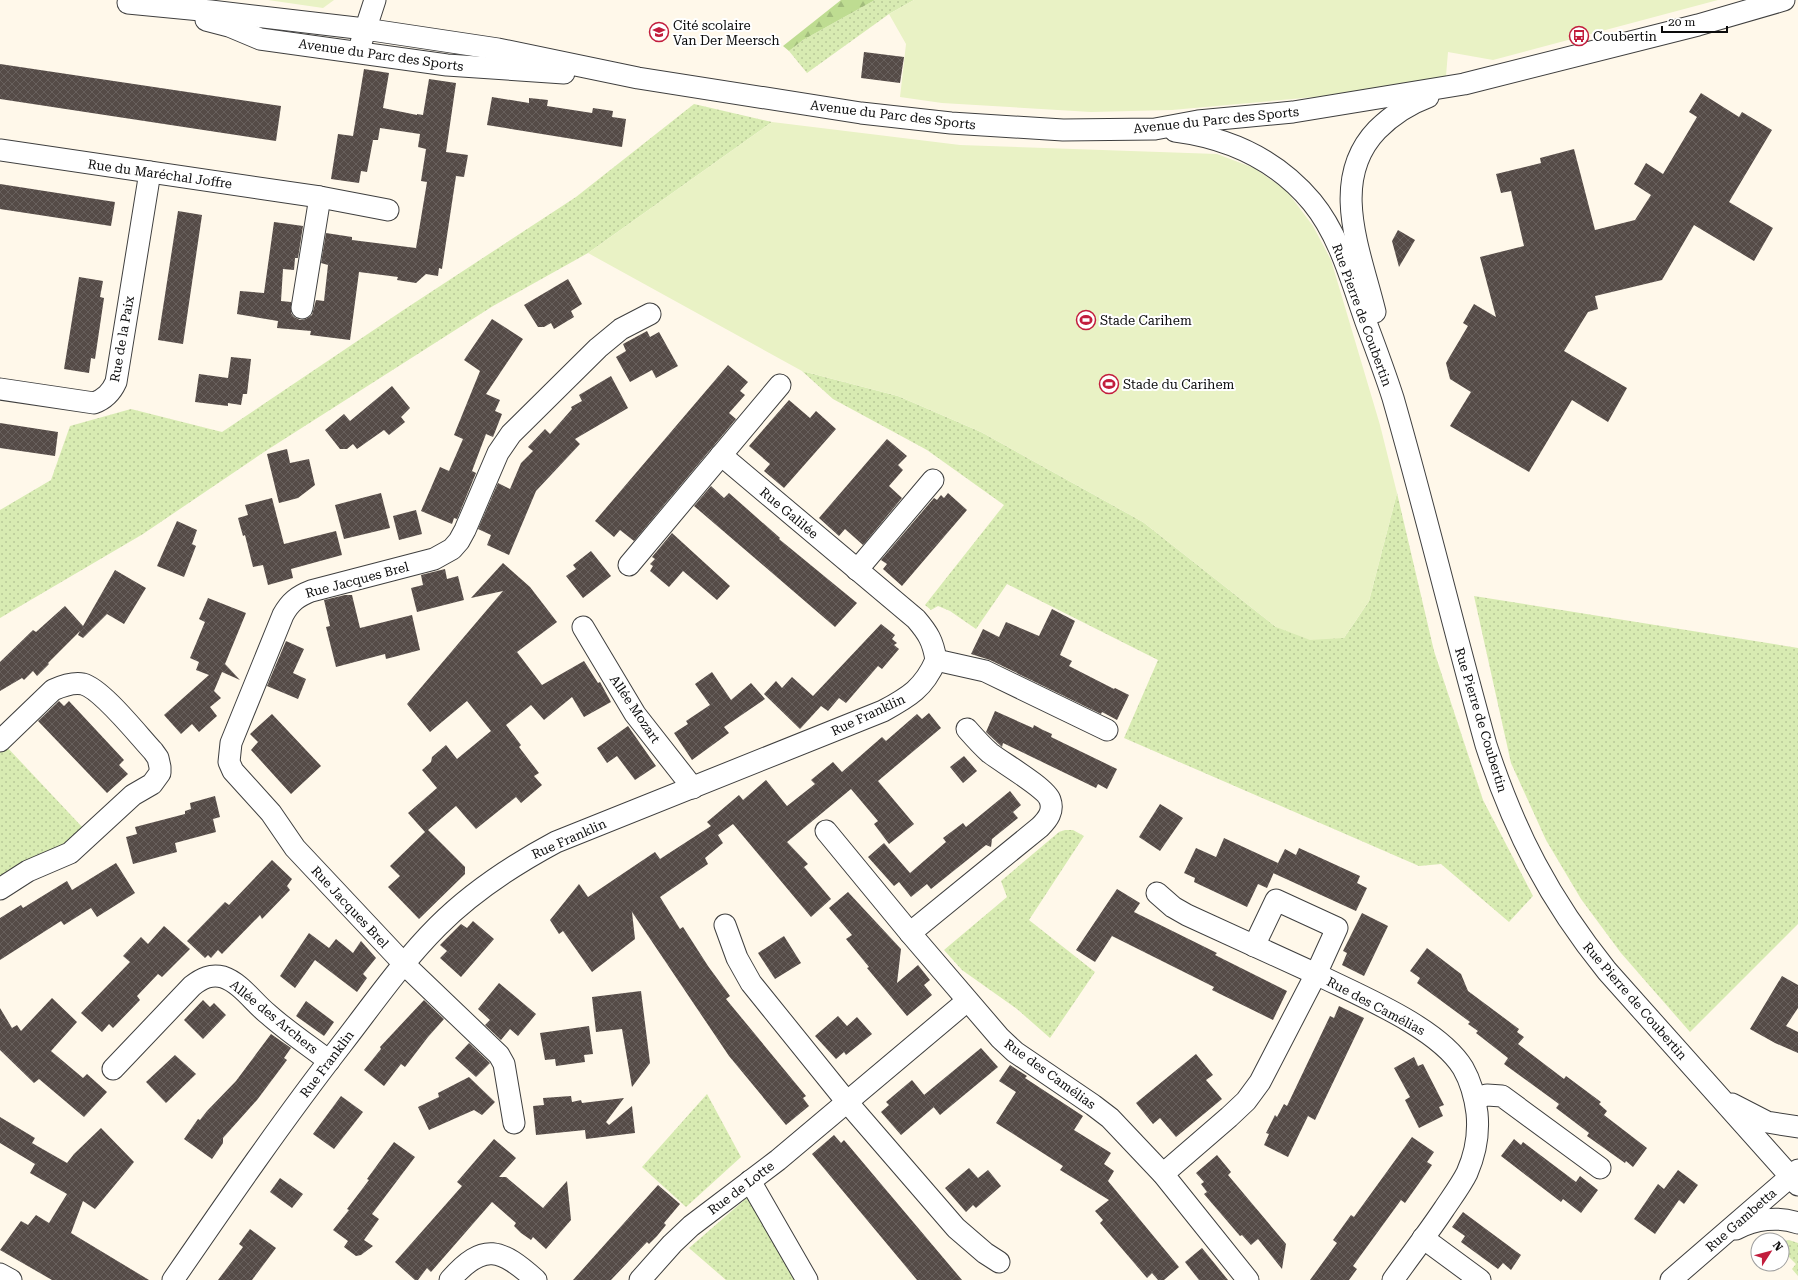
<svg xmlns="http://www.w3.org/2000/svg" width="1798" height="1280" font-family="'Roboto Serif',serif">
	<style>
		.grass { fill: url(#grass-dots) }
		.forest { fill: url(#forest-firs) }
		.pitch { fill: #e9f2c5 }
		.building { fill: url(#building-cross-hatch) }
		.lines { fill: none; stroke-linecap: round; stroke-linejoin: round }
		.minor-casing { stroke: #3f3f3f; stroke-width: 23 }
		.minor { stroke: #fff; stroke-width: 21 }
		.labels { text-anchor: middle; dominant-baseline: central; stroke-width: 4; stroke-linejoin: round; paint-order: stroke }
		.poi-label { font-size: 13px; fill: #0c0c0c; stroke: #fff; text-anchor: start }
		.street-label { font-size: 13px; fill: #0c0c0c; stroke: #fff }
	</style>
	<defs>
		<pattern id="grass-dots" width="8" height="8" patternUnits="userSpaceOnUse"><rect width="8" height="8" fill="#d8ebb2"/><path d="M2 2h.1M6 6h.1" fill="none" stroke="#b8c898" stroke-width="1.8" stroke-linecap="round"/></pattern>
		<pattern id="forest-firs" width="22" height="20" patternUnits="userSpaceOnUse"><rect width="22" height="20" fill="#bedc91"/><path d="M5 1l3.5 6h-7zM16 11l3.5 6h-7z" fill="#a2bc7c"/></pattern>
		<pattern id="building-cross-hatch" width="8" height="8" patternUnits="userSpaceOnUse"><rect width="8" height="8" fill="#554b47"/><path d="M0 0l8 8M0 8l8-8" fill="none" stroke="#68605d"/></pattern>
	</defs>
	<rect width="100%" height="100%" fill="#fff8ea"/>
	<g class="grass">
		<polygon points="875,0 914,0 889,14 807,73 789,51 803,40"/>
		<polygon points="694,104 772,122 588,253 493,306 264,452 143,534 0,618 0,510 51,480 70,426 131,409 222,432 405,309 576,197"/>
		<polygon points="802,371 898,396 981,432 1143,522 1276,627 1344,638 1369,601 1397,493 1434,651 1483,800 1533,896 1509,922 1441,864 1419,866 1124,738 1158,660 1007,584 976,629 950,611 938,606 931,610 925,605 1004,505 927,450 833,399"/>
		<polygon points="1474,596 1798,648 1798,924 1690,1032 1621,953 1581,899 1546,840 1511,763"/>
		<polygon points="5,745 84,829 62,849 0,879 0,749"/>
		<polygon points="1065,830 1073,830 1084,836 1029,920 1095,972 1050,1038 1017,1009 962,970 944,950 1007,897 1001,881 1059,832"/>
		<polygon points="707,1094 741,1157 686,1207 642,1167"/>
		<polygon points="749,1196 797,1280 726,1280 689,1248"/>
		<polygon points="1789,1240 1798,1243 1798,1276 1792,1269 1796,1264 1782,1250 1782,1241"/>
	</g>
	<polygon class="forest" points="841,0 875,0 803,40 789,51 783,46"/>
	<g class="pitch">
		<polygon points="268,0 334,0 323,8"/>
		<polygon points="914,0 1718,0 1493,60 1448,52 1446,76 1399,86 1337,95 1172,110 1091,112 942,103 900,97 906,44 889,14"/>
		<polygon points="772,122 960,145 1217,154 1254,168 1286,190 1313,226 1331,260 1380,425 1397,493 1369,601 1344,638 1310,640 1276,627 1143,522 981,432 898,396 802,371 588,253"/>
	</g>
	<g class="building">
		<polygon points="864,52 904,57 900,83 861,78"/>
		<polygon points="0,64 281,106 276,141 0,99"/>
		<polygon points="364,69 389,73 383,108 417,115 417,114 423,115 429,79 456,83 446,152 468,155 464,177 456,176 442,269 439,268 438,276 426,274 416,283 397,280 398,277 359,272 350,340 310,335 311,331 277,328 278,321 237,314 240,291 264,293 274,222 303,226 298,258 295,258 294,270 283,269 281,301 291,302 291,313 294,317 300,320 306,319 312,315 316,300 324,301 328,265 321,263 326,233 352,237 352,240 416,248 427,182 421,181 426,149 418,147 420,134 380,128 378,140 373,140 367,172 361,171 359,183 331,179 338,134 353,136"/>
		<polygon points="1701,93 1739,117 1742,112 1772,130 1729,202 1773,228 1754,261 1694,225 1662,280 1595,296 1598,309 1588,312 1564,351 1627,388 1608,422 1572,400 1529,472 1450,426 1471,392 1450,379 1446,363 1468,326 1463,323 1474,304 1496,317 1480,257 1524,246 1511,191 1501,193 1496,174 1541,163 1540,158 1574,149 1595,230 1635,220 1651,195 1634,184 1646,163 1663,174 1697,117 1689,112"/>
		<polygon points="492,97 529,103 529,98 539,99 548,100 547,106 592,113 593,108 613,111 612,117 626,119 622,147 487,125"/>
		<polygon points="0,184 115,202 111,226 0,209"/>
		<polygon points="178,211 202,215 183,344 158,340"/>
		<polygon points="1398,230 1415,240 1399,267 1392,241"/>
		<polygon points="79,277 103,281 100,297 104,298 95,359 91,358 89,373 64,369"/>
		<polygon points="568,279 582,304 571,311 574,317 554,329 551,323 544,327 538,327 524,305"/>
		<polygon points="492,319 523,339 486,394 500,400 495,411 502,414 493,437 486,434 472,471 476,473 457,519 454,518 452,524 421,511 440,467 449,471 463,439 454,435 480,371 464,360"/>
		<polygon points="647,331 650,337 659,332 678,366 656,378 652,370 630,382 616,357 626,351 623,344"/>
		<polygon points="231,357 251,359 247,394 243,394 241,405 228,403 228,406 195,402 199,374 228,378"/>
		<polygon points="728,365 748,382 740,391 745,395 729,413 736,419 634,541 620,530 614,537 595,521"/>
		<polygon points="611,376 628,408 575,439 580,444 536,491 509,555 487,545 491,535 478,529 498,483 510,489 521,463 533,451 528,447 545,429 550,434 572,409 571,407 582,401 579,395"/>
		<polygon points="392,386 410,408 401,417 405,422 389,435 384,430 357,449 353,444 347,449 340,449 325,430 344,414 350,421"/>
		<polygon points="789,400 810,418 816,411 836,429 784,488 764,471 770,464 749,446"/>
		<polygon points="0,423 58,432 55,456 0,448"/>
		<polygon points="887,439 907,456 898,465 903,470 889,486 902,498 863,545 845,529 839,536 819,518"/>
		<polygon points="287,449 290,463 309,459 315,485 298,498 279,503 267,454"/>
		<polygon points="711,486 724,498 729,493 780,538 779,539 857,603 835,627 694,506"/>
		<polygon points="381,493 390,528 344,539 335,505"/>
		<polygon points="948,493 967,510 902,586 883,569 887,564 881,560 934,498 937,500 941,495 944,498"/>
		<polygon points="272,498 284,544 336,531 342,555 291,569 293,578 268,585 263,565 253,567 245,535 243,536 238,518 248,515 245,505"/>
		<polygon points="416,510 422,534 399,540 393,516"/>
		<polygon points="177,521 197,530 192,544 196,546 184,577 157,566"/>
		<polygon points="672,533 730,586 717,600 683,571 669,587 650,571 653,566 650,564 655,559 652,557"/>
		<polygon points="591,551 611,576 583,598 566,576 576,569 573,565"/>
		<polygon points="503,563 530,587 557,622 517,652 542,685 584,661 598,683 600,682 611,702 584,717 572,697 544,720 531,705 506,725 521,745 519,747 539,773 534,776 542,785 521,803 516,797 476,829 456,806 428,830 465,867 465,874 419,919 388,887 400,876 390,866 425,832 408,813 437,788 422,770 431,762 432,757 446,745 457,759 491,731 467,701 430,732 407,704 503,591 471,598"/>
		<polygon points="445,569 447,579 458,576 464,600 417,612 411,588 423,585 421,575"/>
		<polygon points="115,570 146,588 124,624 107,614 83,638 78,635 80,631 48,663 49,664 37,676 33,671 24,680 22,678 0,691 0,662 33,630 36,632 65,606 83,626"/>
		<polygon points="345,595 352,595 360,628 412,615 420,650 386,659 385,654 336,667 326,627 330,626 324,600"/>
		<polygon points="208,598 246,613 225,664 240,680 222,672 214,691 221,698 210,707 217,716 199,732 192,724 181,734 164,715 209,675 196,670 199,662 190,658 205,622 199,619"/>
		<polygon points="1052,609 1075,621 1060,655 1072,661 1069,666 1114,689 1115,688 1129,695 1117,720 1102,712 1101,714 990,660 971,654 983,629 999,637 1006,622 1039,636"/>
		<polygon points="881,624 895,635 892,639 897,643 894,645 899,649 882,669 878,666 846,703 839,698 828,711 821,706 800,729 764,694 776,681 782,688 792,677 813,696"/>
		<polygon points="286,641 304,649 293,673 306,679 298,699 267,686"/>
		<polygon points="712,672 731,700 751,683 765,699 724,727 729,733 692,760 674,733 688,724 686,721 710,705 695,684"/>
		<polygon points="59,701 64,706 69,701 124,760 119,765 128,774 107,793 38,721"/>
		<polygon points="995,711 1033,728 1034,725 1043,730 1052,734 1051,737 1117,769 1107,789 1098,784 1096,788 1003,743 1002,747 986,732"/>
		<polygon points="929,713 941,728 878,781 914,824 889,844 874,824 878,821 851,789 787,842 808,864 804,867 831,899 811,917 733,824 718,835 716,832 723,843 705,858 708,864 660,897 680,929 683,927 708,966 730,996 726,999 806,1096 803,1098 809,1106 786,1125 729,1056 632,912 635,939 592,972 563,931 559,934 550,920 579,884 588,897 655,852 660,859 711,826 707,822 739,795 743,800 766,780 787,806 815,784 811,780 833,762 842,772 882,737 886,741 917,714 922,719"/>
		<polygon points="272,714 321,766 291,794 251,750 258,742 250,734"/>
		<polygon points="628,726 656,766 635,780 617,756 607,763 597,748"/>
		<polygon points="964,756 977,771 963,783 950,767"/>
		<polygon points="1010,791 1021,805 1013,812 1018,818 992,839 991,847 986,845 931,889 927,884 911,897 899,882 894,886 868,857 884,843 910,873 946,842 943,838 963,823 966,827"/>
		<polygon points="215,796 220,817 213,819 216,832 175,843 177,852 133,864 126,837 137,834 135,827 185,814 185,811 191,809 190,803"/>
		<polygon points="1160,804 1183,818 1160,851 1139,837"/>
		<polygon points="1224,838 1278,863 1267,888 1258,884 1247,907 1194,882 1195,878 1184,873 1196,848 1216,857"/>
		<polygon points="1299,848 1360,876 1357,883 1367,888 1356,911 1273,873 1285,849 1296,855"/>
		<polygon points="272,860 292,879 287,886 290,890 262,919 260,915 222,954 218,950 211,958 208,955 205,958 187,941 225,902 229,905"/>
		<polygon points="116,863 135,893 97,917 91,908 64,925 61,921 0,960 0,918 21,905 23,908 67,881 72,890"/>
		<polygon points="1117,889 1140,903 1134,912 1217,953 1215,955 1287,991 1273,1020 1212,990 1214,987 1112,936 1095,962 1076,950"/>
		<polygon points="848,892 901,949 897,983 918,965 930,980 924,985 932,995 907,1016 867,968 869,967 846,939 852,935 829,908"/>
		<polygon points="1362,913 1388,926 1364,976 1342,965 1347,953 1343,951"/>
		<polygon points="473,921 494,939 461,977 440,958 447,951 440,945 461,924 467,928"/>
		<polygon points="164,926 190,949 162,977 158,974 137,996 140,1000 113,1028 109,1024 102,1032 81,1013 130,962 123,956 141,937 148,944"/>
		<polygon points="309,933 329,948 336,939 353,953 361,941 376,958 363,974 367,978 357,992 315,960 295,988 280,976"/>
		<polygon points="784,936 801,963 775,979 758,953"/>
		<polygon points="1427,948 1461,974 1468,991 1519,1029 1517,1032 1524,1037 1518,1044 1564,1079 1566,1076 1601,1102 1599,1104 1607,1111 1604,1115 1647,1148 1633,1167 1626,1161 1625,1163 1587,1136 1589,1133 1556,1108 1559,1104 1504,1064 1508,1058 1476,1033 1478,1031 1468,1024 1470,1022 1417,983 1420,978 1410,971"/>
		<polygon points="1782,976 1798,985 1798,1008 1786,1026 1798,1032 1798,1053 1775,1043 1750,1029"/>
		<polygon points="499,983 536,1014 518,1036 510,1029 501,1040 485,1025 490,1020 478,1009"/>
		<polygon points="641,991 650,1063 632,1087 622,1029 596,1032 592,997"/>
		<polygon points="52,998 77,1022 51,1051 83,1078 87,1074 107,1092 84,1117 39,1079 34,1083 0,1050 0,1008 12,1028 17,1025 21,1031"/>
		<polygon points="203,1000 210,1007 214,1003 226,1015 203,1039 184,1020"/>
		<polygon points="424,1000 444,1019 428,1037 405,1067 401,1064 384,1086 364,1070 381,1049 380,1047"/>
		<polygon points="306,1001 334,1022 324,1036 296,1016"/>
		<polygon points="1339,1006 1364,1018 1315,1120 1308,1116 1288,1157 1264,1145 1269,1134 1266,1133 1275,1115 1277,1117 1284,1104 1287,1106 1330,1016 1334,1018"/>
		<polygon points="838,1016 847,1026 857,1017 872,1034 846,1055 844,1052 836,1059 815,1036"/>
		<polygon points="589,1026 593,1054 584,1055 585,1062 556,1066 555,1059 545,1060 540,1033"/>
		<polygon points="271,1034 291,1048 284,1058 287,1060 257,1100 223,1138 223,1143 212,1159 184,1139 198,1119 200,1120 207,1111 236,1081"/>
		<polygon points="469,1043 490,1063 476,1077 455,1058"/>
		<polygon points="981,1048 998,1067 940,1115 924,1095"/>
		<polygon points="1196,1054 1213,1075 1206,1080 1222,1099 1176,1137 1160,1118 1153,1124 1136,1103"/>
		<polygon points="175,1055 196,1074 166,1103 146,1082"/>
		<polygon points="1414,1057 1418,1066 1423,1064 1444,1105 1439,1107 1443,1116 1419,1128 1405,1100 1410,1097 1394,1068"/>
		<polygon points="1010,1065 1027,1076 1025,1078 1083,1116 1074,1130 1111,1153 1104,1164 1114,1171 1108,1181 1179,1267 1164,1280 1158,1280 1152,1273 1147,1278 1100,1223 1103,1220 1095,1211 1109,1200 1060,1170 1063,1166 996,1123 1016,1092 999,1081"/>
		<polygon points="469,1077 495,1102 482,1115 474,1110 429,1130 418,1107 439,1097 438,1093"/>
		<polygon points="912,1080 934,1107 901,1135 881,1112 889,1105 886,1102"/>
		<polygon points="341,1096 363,1112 334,1149 313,1134"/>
		<polygon points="571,1096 572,1102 581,1100 582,1103 624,1098 606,1122 609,1125 632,1106 635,1133 586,1139 585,1130 536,1135 533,1106 544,1105 543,1098"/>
		<polygon points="0,1117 35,1138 32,1143 67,1163 74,1154 101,1128 134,1162 95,1209 83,1201 71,1233 149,1280 52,1280 0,1250 21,1221 28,1225 36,1215 49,1223 67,1194 30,1173 35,1164 0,1143"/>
		<polygon points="834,1135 841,1143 844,1140 962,1280 917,1280 812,1154"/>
		<polygon points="1412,1137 1434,1152 1427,1162 1432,1165 1405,1203 1401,1200 1353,1266 1357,1269 1349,1280 1310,1280 1337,1243 1333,1240 1351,1215 1354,1217"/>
		<polygon points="494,1139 516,1158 499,1177 506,1177 543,1208 567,1181 571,1220 546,1249 533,1237 531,1240 521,1233 514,1226 516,1223 492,1202 431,1272 427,1268 418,1280 415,1280 395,1262 462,1186 457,1182"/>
		<polygon points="1514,1139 1521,1145 1523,1142 1576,1182 1580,1176 1598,1190 1581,1213 1563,1199 1561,1202 1501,1156"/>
		<polygon points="394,1142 415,1157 372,1214 379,1219 364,1240 373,1246 361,1255 356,1256 344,1247 348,1241 333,1230 349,1210 347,1209 369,1180 367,1179"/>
		<polygon points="1217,1155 1231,1172 1228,1175 1286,1244 1282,1269 1258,1239 1251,1245 1242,1235 1240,1236 1204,1194 1207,1192 1201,1184 1204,1182 1196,1173"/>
		<polygon points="969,1168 978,1178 988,1170 1001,1186 976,1208 973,1205 966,1212 945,1188"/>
		<polygon points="1678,1170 1698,1185 1684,1204 1679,1200 1655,1234 1634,1219 1658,1184 1664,1189"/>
		<polygon points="280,1178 303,1194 292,1208 270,1192"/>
		<polygon points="658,1185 680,1204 664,1223 666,1225 657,1236 649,1244 647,1242 611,1280 573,1280"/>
		<polygon points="1463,1212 1521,1255 1511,1270 1503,1263 1498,1269 1461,1242 1465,1236 1452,1227"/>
		<polygon points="250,1229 276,1248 252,1280 218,1280 243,1247 239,1244"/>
		<polygon points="1202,1248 1228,1280 1199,1280 1185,1262"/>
	</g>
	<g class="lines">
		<g class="minor-casing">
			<g id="minor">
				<polyline points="128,3 211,11 365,29 498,49 638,78 861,113 951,123 1063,130 1155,129 1198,121 1293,112 1464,84 1698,25 1784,0"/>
				<polyline points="206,20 229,26 260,39 447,65 564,73"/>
				<polyline points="361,43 375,0"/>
				<path d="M1175 131C1229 138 1276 159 1312 202 1340 236 1352 283 1367 325 1376 349 1385 373 1393 398 1426 513 1454 630 1486 745 1515 833 1549 899 1607 971L1798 1185"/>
				<polyline points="0,150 320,197 388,210"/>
				<polyline points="302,308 320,197"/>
				<path d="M1375 312C1361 253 1328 181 1377 130 1391 116 1409 104 1428 97"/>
				<path d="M0 389 94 403C105 399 111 393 116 382L150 172"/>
				<path d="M721 455 916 619C928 633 933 641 936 660"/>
				<polyline points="629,565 780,385"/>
				<polyline points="857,570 933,480"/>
				<polyline points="583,627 635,714 693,788"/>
				<polyline points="936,660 985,671 1107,730"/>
				<path d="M0 741 53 690C62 686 73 682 83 684 102 689 138 735 153 751L158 758 160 767V773L152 784 133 795 70 853 28 871 0 889"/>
				<polyline points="826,831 910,933 1000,1038 1015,1052 1093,1105 1110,1118 1163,1174 1248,1280"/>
				<polyline points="1157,893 1173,907 1187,915 1316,974 1260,1082 1246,1101 1229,1117 1163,1174"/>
				<polyline points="725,925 737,958 751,983 847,1102 956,1228 985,1253 999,1262"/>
				<path d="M910 933 1040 827C1048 819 1054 811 1050 800 1046 788 1003 763 990 753 982 746 974 737 967 729"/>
				<path d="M1254 946 1276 900 1337 928 1316 974C1358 995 1438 1027 1463 1068 1471 1082 1475 1097 1477 1113 1479 1133 1475 1155 1467 1173 1461 1185 1452 1197 1444 1209 1428 1233 1410 1256 1393 1280"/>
				<path d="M113 1069 192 986C202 978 211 974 223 977 241 983 254 1003 268 1014 287 1031 308 1045 329 1061"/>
				<polyline points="1475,1098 1487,1095 1502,1096 1600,1168"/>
				<polyline points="1732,1104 1767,1122 1798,1127"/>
				<path d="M514 1123 504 1064 499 1055 404 964 295 848 271 813 233 771 229 762 231 743 283 615C290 602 298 596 311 591L434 559 452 549 459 541 465 530 498 453 511 434 598 348 621 329 650 314"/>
				<polyline points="750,1181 807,1280"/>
				<path d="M1736 1229C1755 1219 1778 1216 1798 1223"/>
				<polyline points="1423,1238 1480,1280"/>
				<polyline points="0,1274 11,1280"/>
				<path d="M173 1280C228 1200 283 1120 342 1044 373 1004 402 962 438 926 472 892 513 865 556 842L883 711C909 697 924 688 936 660"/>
				<path d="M450 1280C484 1241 501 1249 536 1280"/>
				<polyline points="640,1280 672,1244 691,1226 778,1160 967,1001"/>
				<polyline points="1671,1280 1798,1170"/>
			</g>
		</g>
		<use href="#minor" class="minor"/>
	</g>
	<defs>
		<g id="school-ring" transform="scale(1)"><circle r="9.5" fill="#fff" stroke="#c21d3d" stroke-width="1.5"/><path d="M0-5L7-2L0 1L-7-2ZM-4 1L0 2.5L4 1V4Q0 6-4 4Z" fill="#c21d3d"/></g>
		<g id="bus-ring" transform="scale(1)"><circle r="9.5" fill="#fff" stroke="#c21d3d" stroke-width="1.5"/><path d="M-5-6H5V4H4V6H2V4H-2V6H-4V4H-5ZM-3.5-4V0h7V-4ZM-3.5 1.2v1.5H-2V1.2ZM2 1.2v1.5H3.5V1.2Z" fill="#c21d3d"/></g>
		<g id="stadium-ring" transform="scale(1)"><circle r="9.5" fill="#fff" stroke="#c21d3d" stroke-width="1.5"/><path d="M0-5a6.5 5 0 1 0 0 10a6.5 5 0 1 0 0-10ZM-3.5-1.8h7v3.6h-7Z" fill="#c21d3d"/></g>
	</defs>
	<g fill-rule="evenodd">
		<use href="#school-ring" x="659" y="32"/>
		<use href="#bus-ring" x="1579" y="36"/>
		<use href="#stadium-ring" x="1086" y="320"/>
		<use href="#stadium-ring" x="1109" y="384"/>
	</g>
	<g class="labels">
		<g class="poi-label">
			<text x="673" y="25">Cité scolaire<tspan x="673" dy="15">Van Der Meersch</tspan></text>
			<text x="1593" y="36">Coubertin</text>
			<text x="1100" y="320">Stade Carihem</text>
			<text x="1123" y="384">Stade du Carihem</text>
		</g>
		<g class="street-label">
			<text transform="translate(381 55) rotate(8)">Avenue du Parc des Sports</text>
			<text transform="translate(893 115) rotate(7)">Avenue du Parc des Sports</text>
			<text transform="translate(1216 120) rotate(-6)">Avenue du Parc des Sports</text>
			<text transform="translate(160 174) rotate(8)">Rue du Maréchal Joffre</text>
			<text transform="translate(1362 315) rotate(70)">Rue Pierre de Coubertin</text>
			<text transform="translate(122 339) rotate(-80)">Rue de la Paix</text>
			<text transform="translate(789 513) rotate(40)">Rue Galilée</text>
			<text transform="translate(357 580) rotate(-15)">Rue Jacques Brel</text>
			<text transform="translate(635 709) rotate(56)">Allée Mozart</text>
			<text transform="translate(868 715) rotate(-25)">Rue Franklin</text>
			<text transform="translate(1481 720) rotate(73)">Rue Pierre de Coubertin</text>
			<text transform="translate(569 839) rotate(-24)">Rue Franklin</text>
			<text transform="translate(350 907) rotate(47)">Rue Jacques Brel</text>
			<text transform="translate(1635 1001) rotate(49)">Rue Pierre de Coubertin</text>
			<text transform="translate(1376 1006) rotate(28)">Rue des Camélias</text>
			<text transform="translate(274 1017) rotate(39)">Allée des Archers</text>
			<text transform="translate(327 1064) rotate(-53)">Rue Franklin</text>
			<text transform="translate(1050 1074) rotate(36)">Rue des Camélias</text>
			<text transform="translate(741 1188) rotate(-37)">Rue de Lotte</text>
			<text transform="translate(1741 1220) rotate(-41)">Rue Gambetta</text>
		</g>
	</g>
	<g transform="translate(1770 1252) rotate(54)"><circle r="19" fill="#ffffff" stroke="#9e9e9e"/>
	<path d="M0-3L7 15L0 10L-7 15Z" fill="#c21d3d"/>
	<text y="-6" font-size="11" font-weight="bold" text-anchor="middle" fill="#0c0c0c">N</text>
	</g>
	<path d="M1662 26v6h65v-6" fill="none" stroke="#0c0c0c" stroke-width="2"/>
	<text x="1668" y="26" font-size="12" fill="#0c0c0c" stroke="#ffffff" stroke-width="3" paint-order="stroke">20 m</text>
</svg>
